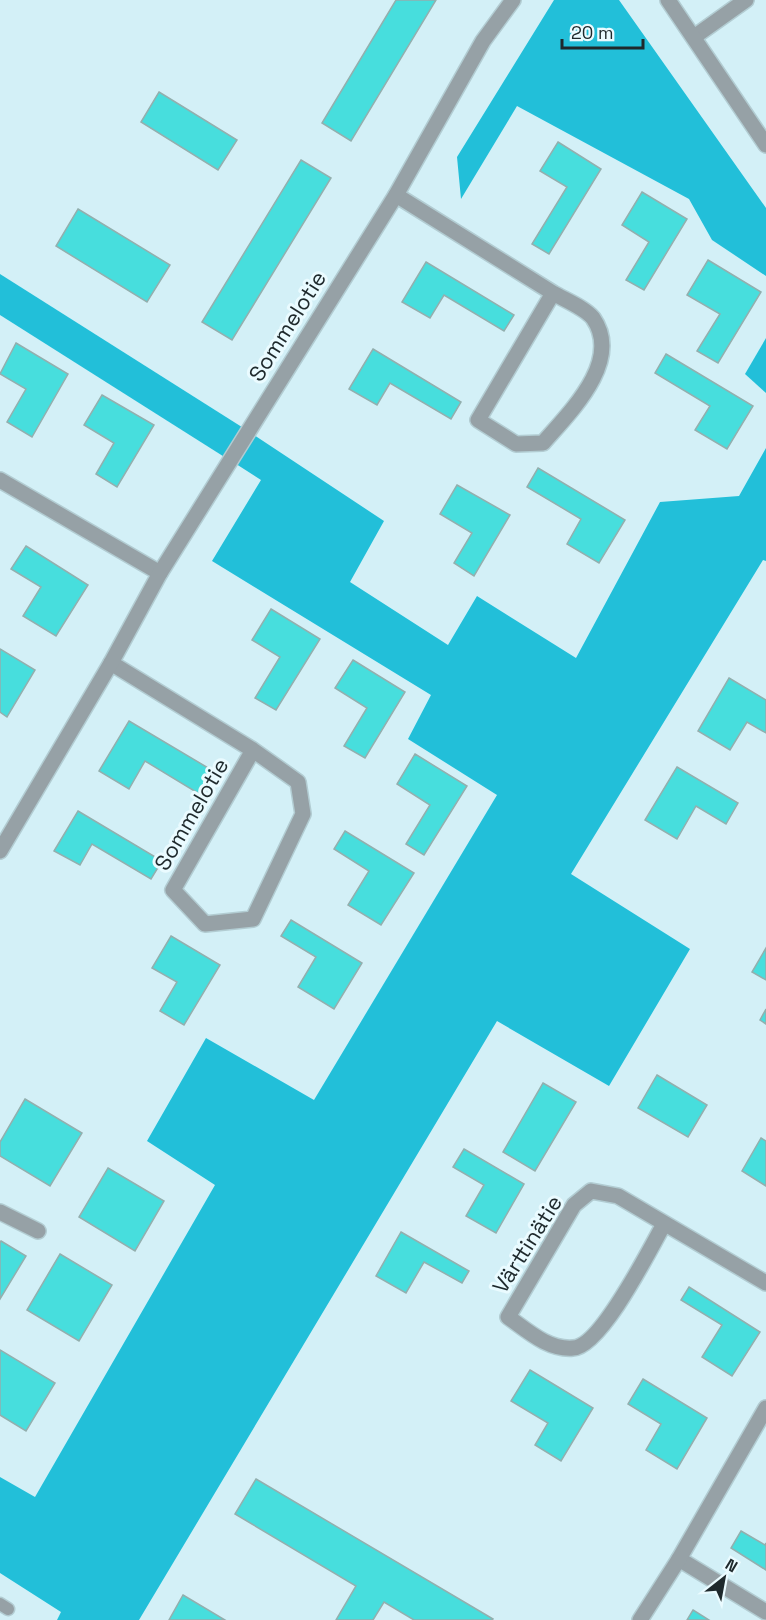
<svg xmlns="http://www.w3.org/2000/svg" width="766" height="1620" font-family="'Space Grotesk',sans-serif">
	<style>
		.forest { fill: #22bfd9 }
		.building { fill: #47dedd; stroke: #93afae; stroke-width: 1.5 }
		.lines { fill: none; stroke-linecap: round; stroke-linejoin: round }
		.service-casing { stroke: #b2ccd2; stroke-width: 15 }
		.minor-casing { stroke: #b2ccd2; stroke-width: 18 }
		.tertiary-casing { stroke: #b2ccd2; stroke-width: 18 }
		.service { stroke: #96a1a6; stroke-width: 12 }
		.minor { stroke: #96a1a6; stroke-width: 15 }
		.tertiary { stroke: #96a1a6; stroke-width: 15 }
		.labels { text-anchor: middle; dominant-baseline: central; stroke-width: 6; stroke-linejoin: round; paint-order: stroke }
		.street-label { font-size: 22px; fill: #1e292c; stroke: #eafbff }
	</style>
	<rect width="100%" height="100%" fill="#d3f0f7"/>
	<g class="forest">
		<polygon points="554,0 619,0 766,208 766,276 712,240 689,199 517,106 461,199 457,157"/>
		<polygon points="0,274 245,429 226,458 0,315"/>
		<polygon points="766,338 766,393 745,374"/>
		<polygon points="251,433 384,521 350,582 448,645 477,596 576,658 660,502 739,496 766,448 766,561 763,560 571,874 690,949 609,1086 497,1021 139,1620 57,1620 61,1612 0,1573 0,1477 35,1497 215,1185 147,1141 206,1038 314,1100 497,795 408,739 431,695 212,561 261,480 233,462"/>
	</g>
	<g class="building">
		<polygon points="396,0 436,0 351,141 322,123"/>
		<polygon points="159,92 237,140 218,170 141,122"/>
		<polygon points="558,142 601,169 549,254 532,244 567,187 540,171"/>
		<polygon points="301,160 331,178 232,340 202,322"/>
		<polygon points="642,192 687,219 644,290 626,280 649,242 622,225"/>
		<polygon points="78,209 170,265 147,302 56,246"/>
		<polygon points="708,260 761,292 718,363 697,351 720,314 687,295"/>
		<polygon points="426,262 514,315 504,331 444,295 430,318 402,302"/>
		<polygon points="16,343 68,374 32,437 7,422 26,389 0,374"/>
		<polygon points="373,349 461,402 451,419 390,383 377,405 349,389"/>
		<polygon points="666,354 753,406 727,449 695,430 710,406 655,373"/>
		<polygon points="102,395 154,425 117,487 96,474 114,443 84,425"/>
		<polygon points="538,468 625,520 599,563 567,544 581,519 527,487"/>
		<polygon points="457,485 510,515 474,576 454,563 472,533 440,514"/>
		<polygon points="26,546 88,585 56,636 23,616 41,587 11,569"/>
		<polygon points="271,609 320,639 276,710 255,698 280,657 252,640"/>
		<polygon points="0,649 35,670 7,717 0,712"/>
		<polygon points="353,660 405,692 365,758 344,746 367,708 335,688"/>
		<polygon points="729,678 766,700 766,733 747,722 730,750 698,731"/>
		<polygon points="129,721 215,772 201,795 145,761 129,789 99,771"/>
		<polygon points="415,754 467,786 424,855 406,844 430,805 397,784"/>
		<polygon points="677,767 738,803 726,824 696,806 677,839 645,820"/>
		<polygon points="78,811 162,861 151,879 92,844 80,865 54,851"/>
		<polygon points="345,831 414,873 381,925 348,905 369,871 334,849"/>
		<polygon points="291,920 362,963 334,1009 298,987 316,957 281,936"/>
		<polygon points="171,936 220,965 184,1025 160,1011 177,982 152,968"/>
		<polygon points="766,948 766,980 752,972"/>
		<polygon points="766,1009 766,1024 760,1020"/>
		<polygon points="657,1075 707,1105 688,1137 638,1108"/>
		<polygon points="543,1083 576,1102 535,1171 503,1152"/>
		<polygon points="25,1099 82,1133 50,1186 0,1156 0,1142"/>
		<polygon points="761,1138 766,1141 766,1186 742,1171"/>
		<polygon points="464,1149 524,1184 496,1233 466,1216 484,1185 453,1167"/>
		<polygon points="108,1168 164,1201 135,1251 79,1217"/>
		<polygon points="401,1232 469,1271 462,1283 424,1262 406,1293 376,1276"/>
		<polygon points="1,1241 26,1256 0,1299 0,1243"/>
		<polygon points="60,1254 112,1285 79,1341 27,1310"/>
		<polygon points="689,1287 760,1332 732,1376 702,1357 722,1325 681,1300"/>
		<polygon points="0,1350 55,1383 26,1431 0,1415"/>
		<polygon points="530,1370 593,1408 561,1461 535,1445 548,1423 511,1401"/>
		<polygon points="643,1379 707,1418 677,1469 646,1450 661,1424 628,1404"/>
		<polygon points="256,1479 493,1619 492,1620 414,1620 384,1602 373,1620 336,1620 356,1586 235,1514"/>
		<polygon points="741,1531 765,1545 766,1543 766,1570 731,1548"/>
		<polygon points="183,1595 225,1620 169,1620"/>
		<polygon points="693,1610 709,1620 687,1620"/>
	</g>
	<g class="lines">
		<g class="service-casing">
			<polyline id="service" points="0,1604 8,1609"/>
		</g>
		<g class="minor-casing">
			<g id="minor">
				<polyline points="694,37 746,0"/>
				<path d="M396 195 553 293 478 420 516 444 543 443C570 412 623 361 593 318 585 308 565 300 553 293"/>
				<polyline points="0,480 160,573"/>
				<polyline points="111,663 253,750 298,782 303,814 253,919 205,924 173,890 253,750"/>
				<polyline points="0,851 111,663 160,573 396,195 483,41 513,0"/>
				<polyline points="0,1212 38,1231"/>
				<path d="M664 1224C650 1249 601 1347 573 1348 548 1350 528 1331 508 1317L574 1205 591 1191 618 1196 766 1283"/>
				<polyline points="679,1559 766,1612"/>
				<polyline points="640,1620 679,1559 766,1408"/>
			</g>
		</g>
		<g class="tertiary-casing">
			<polyline id="tertiary" points="668,0 766,145"/>
		</g>
		<use href="#service" class="service"/>
		<use href="#minor" class="minor"/>
		<use href="#tertiary" class="tertiary"/>
	</g>
	<g class="labels">
		<g class="street-label">
			<text transform="translate(287 326) rotate(-58)">Sommelotie</text>
			<text transform="translate(191 814) rotate(-60)">Sommelotie</text>
			<text transform="translate(527 1244) rotate(-58)">Värttinätie</text>
		</g>
	</g>
	<g transform="translate(724 1578) rotate(31)" stroke="#eafbff" stroke-width="4.5" paint-order="stroke">
	<path d="M0-4.5L10 22L0 15L-10 22Z" fill="#1e292c"/>
	<text y="-9" font-size="16" font-weight="bold" text-anchor="middle" fill="#1e292c">N</text>
	</g>
	<path d="M562 39v9h81v-9" fill="none" stroke="#1e292c" stroke-width="3"/>
	<text x="571" y="39" font-size="18" fill="#1e292c" stroke="#eafbff" stroke-width="4.5" paint-order="stroke">20 m</text>
</svg>
